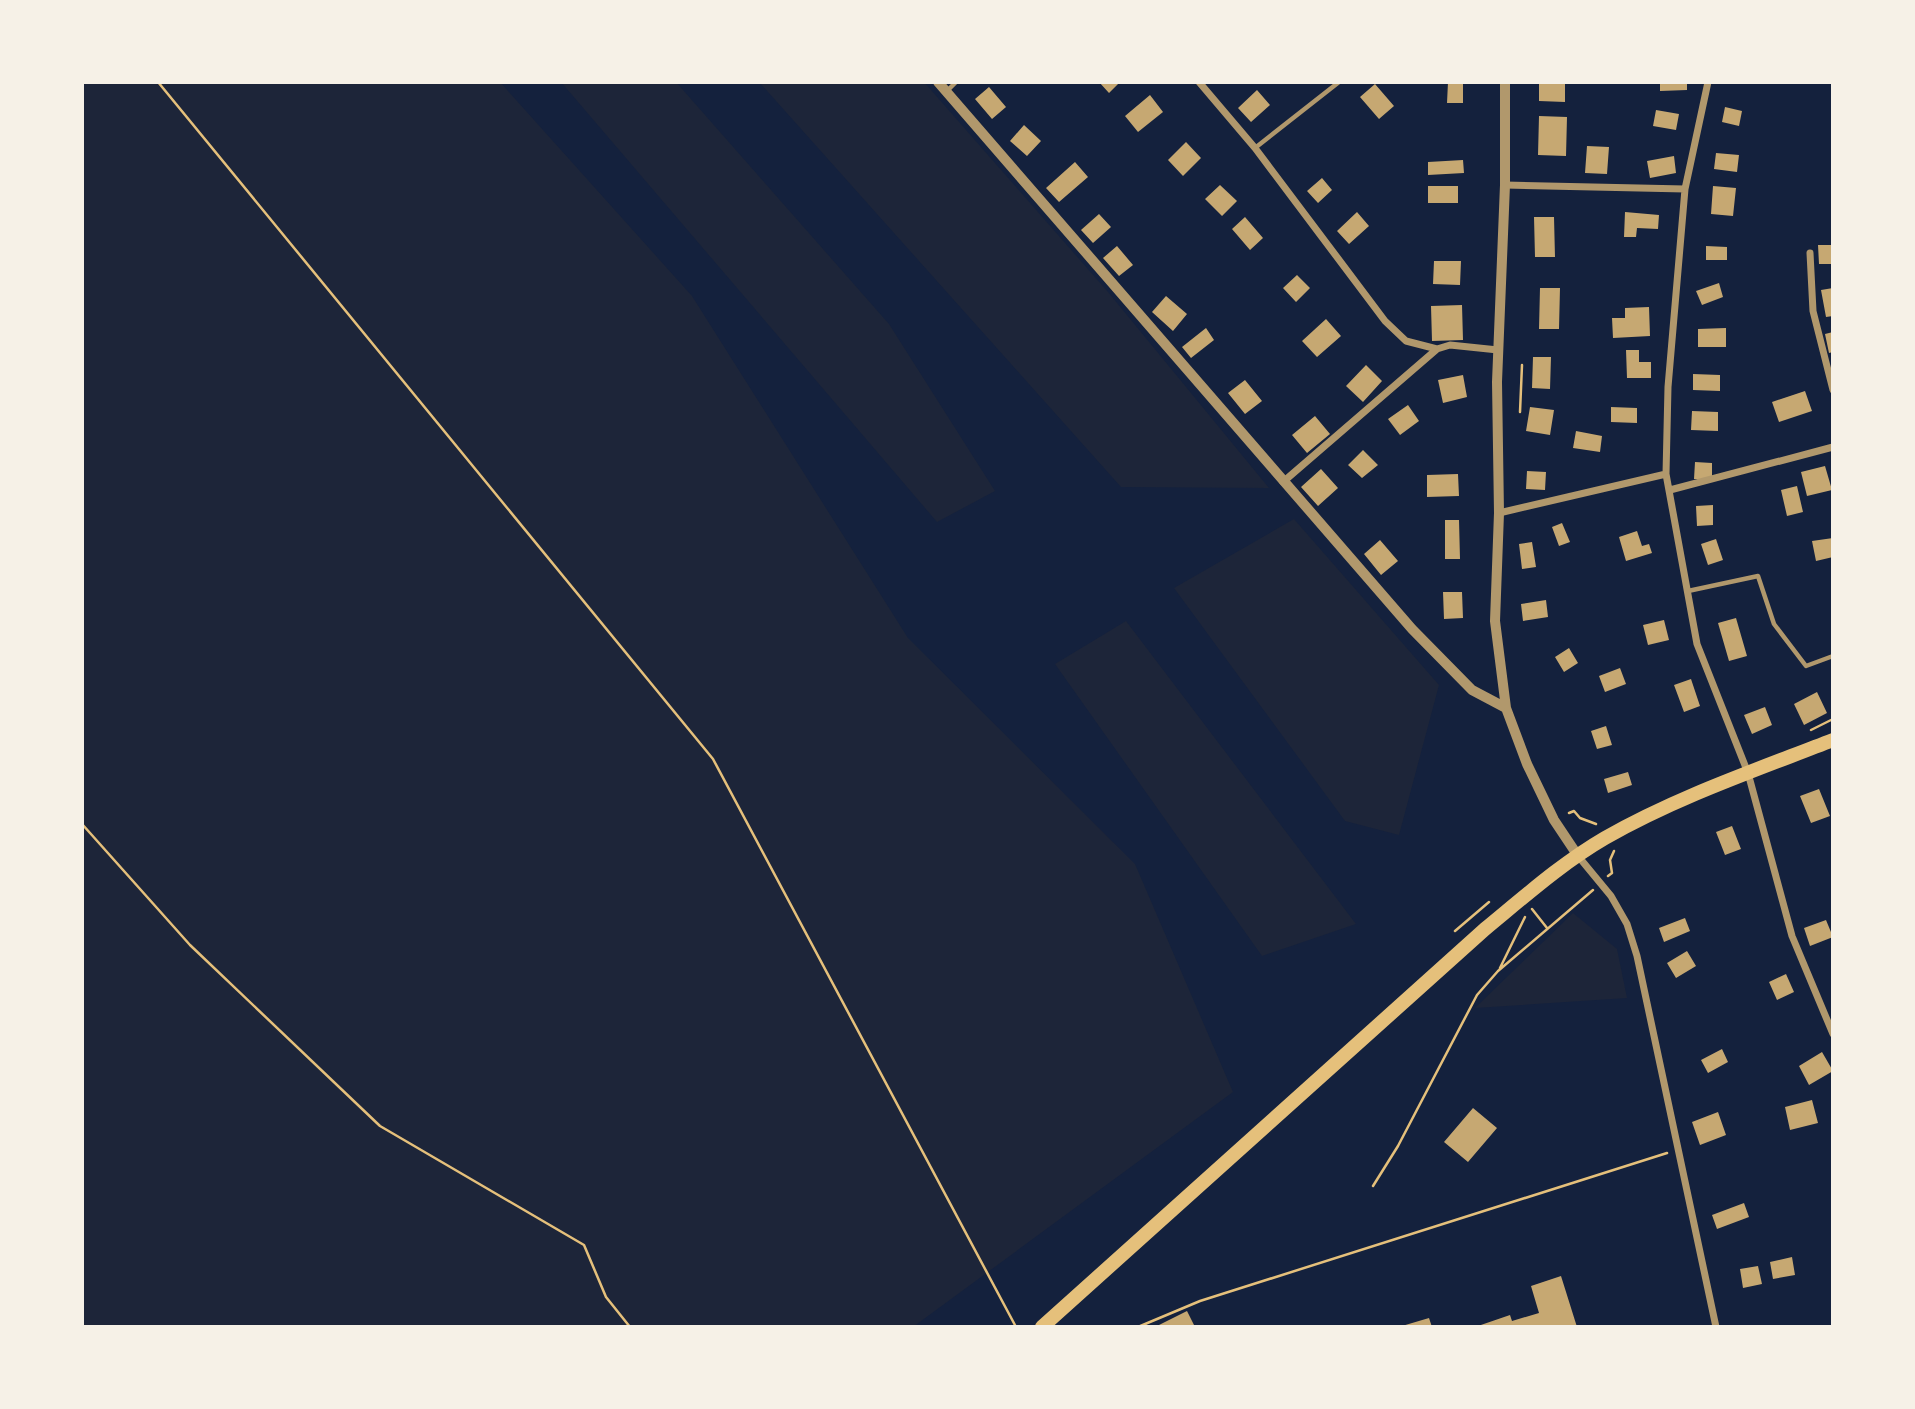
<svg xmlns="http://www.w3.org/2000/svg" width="1915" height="1409" viewBox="0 0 1915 1409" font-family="Arial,sans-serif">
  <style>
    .green { fill: #1d2539 }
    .building { fill: #c6a872 }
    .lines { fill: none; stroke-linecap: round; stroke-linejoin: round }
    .path { stroke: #e5c07b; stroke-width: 2.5 }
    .service { stroke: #b1986c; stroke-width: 4.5 }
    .minor { stroke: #b1986c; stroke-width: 7 }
    .tertiary { stroke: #b1986c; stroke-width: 10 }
    .primary { stroke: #e5c07b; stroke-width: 14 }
  </style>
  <rect width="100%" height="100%" fill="#14213d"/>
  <path class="green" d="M82,82h418l192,214 216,342 227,226 98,228 -320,235h-831z
    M561,82h115l213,242 106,167 -58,31z
    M759,82h165l184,210 161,196 -148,-1z
    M1294,519l145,166 -40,150 -54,-14 -171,-233z
    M1126,621l230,303 -94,32 -207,-292z
    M1573,913l44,36 10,49 -152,10z"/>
  <path class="building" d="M1099,82h21l-11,11z
    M1448,82h15v21h-16z
    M1539,82h26v20l-26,-1z
    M1660,82h27v8l-27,1z
    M1375,84l19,22 -15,13 -19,-22z
    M989,87l17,20 -14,12 -17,-20z
    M1257,90l13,15 -19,17 -13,-14z
    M1150,95l13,17 -25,20 -13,-16z
    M1725,107l17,4 -3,15 -17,-4z
    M1656,110l23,4 -3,16 -23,-4z
    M1539,116l28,1 -1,39 -28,-1z
    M1024,125l17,16 -14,15 -17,-15z
    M1186,142l15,16 -18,18 -15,-16z
    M1587,146l22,1 -2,27 -22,-1z
    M1716,153l23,2 -2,17 -23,-3z
    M1674,156l2,17 -26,5 -3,-17z
    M1463,160l1,13 -36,2v-13z
    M1075,162l13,15 -29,25 -13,-14z
    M1322,178l10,12 -14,13 -11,-12z
    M1220,185l17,16 -15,15 -17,-17z
    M1428,186h30v17h-30z
    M1713,186l23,2 -3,28 -22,-2z
    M1357,212l12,14 -20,18 -12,-13z
    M1625,212l34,3 -1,14 -21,-1 -1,9h-12z
    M1099,214l12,13 -18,16 -12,-13z
    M1245,217l18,21 -13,12 -18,-21z
    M1534,217h20l1,40h-20z
    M1818,245h15v19h-14z
    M1117,246l16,19 -14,11 -16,-18z
    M1706,246l21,1v13h-21z
    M1434,261h27l-1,24 -27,-1z
    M1297,275l13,13 -14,14 -13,-14z
    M1719,283l4,14 -21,8 -6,-14z
    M1540,288h20l-1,41h-20z
    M1833,288v28l-7,1 -5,-27z
    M1166,296l21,18 -14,17 -21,-19z
    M1462,305l1,35 -31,1 -1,-35z
    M1649,307l1,29 -37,2 -1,-20h13v-10z
    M1326,319l15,17 -24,21 -15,-16z
    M1206,328l8,12 -23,18 -9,-11z
    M1726,328v19h-28v-18z
    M1833,332v20l-4,1 -4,-19z
    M1626,350h13v12h12v16h-24z
    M1533,357h18l-1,32 -18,-1z
    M1366,365l16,16 -19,21 -17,-16z
    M1693,374l27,1v16l-27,-1z
    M1463,375l4,22 -24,6 -5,-23z
    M1245,380l17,21 -17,13 -17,-21z
    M1805,391l7,20 -33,11 -7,-20z
    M1408,405l11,16 -19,14 -12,-16z
    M1530,407l24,3 -4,25 -24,-4z
    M1611,407l26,1v15l-26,-1z
    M1692,411l26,1v19l-27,-1z
    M1315,416l15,18 -23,19 -15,-18z
    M1576,431l26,5 -2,16 -27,-4z
    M1363,450l15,15 -16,13 -14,-13z
    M1695,462l17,1v16h-18z
    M1825,466l7,24 -25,6 -6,-24z
    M1321,469l17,19 -20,18 -17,-19z
    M1527,471l19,1 -1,18 -19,-1z
    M1458,474l1,22 -32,1v-22z
    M1797,486l6,26 -16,4 -6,-26z
    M1713,505v20l-16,1 -1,-20z
    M1445,520h14l1,39h-15z
    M1562,523l8,19 -11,4 -7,-19z
    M1637,531l5,15 7,-2 3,9 -26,8 -7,-24z
    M1833,538v19l-17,4 -4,-20z
    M1716,539l7,21 -15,5 -7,-21z
    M1380,540l18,21 -17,14 -17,-21z
    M1532,542l4,25 -14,2 -3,-25z
    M1443,592h19l1,26 -19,1z
    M1546,600l2,17 -25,4 -2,-17z
    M1736,618l11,38 -18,5 -11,-38z
    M1664,620l5,20 -21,5 -5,-20z
    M1569,648l9,15 -14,9 -9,-15z
    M1620,668l6,16 -21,8 -6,-16z
    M1691,679l9,27 -16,6 -10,-27z
    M1817,692l10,21 -23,12 -10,-21z
    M1765,707l7,18 -20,9 -8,-19z
    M1606,726l6,19 -15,4 -6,-18z
    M1628,772l4,13 -24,8 -4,-14z
    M1819,789l11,27 -19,7 -11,-27z
    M1732,826l9,23 -16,6 -9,-23z
    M1685,918l5,13 -26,11 -5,-14z
    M1826,920l7,17 -23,9 -6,-18z
    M1687,951l9,15 -20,12 -9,-15z
    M1786,974l8,18 -17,8 -8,-18z
    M1722,1049l6,13 -20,11 -7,-13z
    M1822,1052l11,19 -24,14 -10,-19z
    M1812,1100l6,23 -28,7 -5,-23z
    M1473,1108l24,20 -29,34 -24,-20z
    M1718,1112l8,23 -26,10 -8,-23z
    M1744,1203l5,14 -32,12 -5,-14z
    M1792,1257l3,18 -22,4 -3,-17z
    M1758,1266l4,18 -19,4 -3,-19z
    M1561,1276l16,51h-102l35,-12 2,6 27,-8 -8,-27z
    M1187,1311l8,16h-40z
    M1429,1318l3,9h-30v-1z"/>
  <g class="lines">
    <path class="path" d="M158,82l555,677 303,568
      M1520,412l2,-47
      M1811,730l22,-11
      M1569,813l5,-2 6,7 16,6
      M82,824l108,121 190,181 204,119 22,52 24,30
      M1608,876l4,-3 -2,-13 4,-9
      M1532,909l15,19
      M1455,931l34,-29
      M1500,968l25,-51
      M1373,1186l25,-40 79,-151 21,-24 95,-81
      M1138,1327l62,-26 467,-148"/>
    <path class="service" d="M947,91l9,-9
      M1255,148l84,-66
      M1688,591l70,-15 16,48 32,42 27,-10"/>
    <path class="minor" d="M1199,82l56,66 130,173 21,20 31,8
      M1708,82l-23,107 -17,198 -2,87 31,170 51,129 44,163 41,98
      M1505,185l180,4
      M1810,253l3,58 20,79
      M1283,482l154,-133 13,-4 48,5
      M1670,490l163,-43
      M1499,513l167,-39
      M1578,856l33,40 16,28 10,32 79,371"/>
    <path class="tertiary" d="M938,82l474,547 60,61 34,18
      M1505,82v103l-8,197 2,131 -4,108 11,87 21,56 27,56 24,36"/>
    <path class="primary" d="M1042,1327l443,-398c39,-32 77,-66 120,-91 72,-41 151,-68 228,-98"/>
  </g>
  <rect width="1915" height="1409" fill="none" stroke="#f6f1e7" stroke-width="168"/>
</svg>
